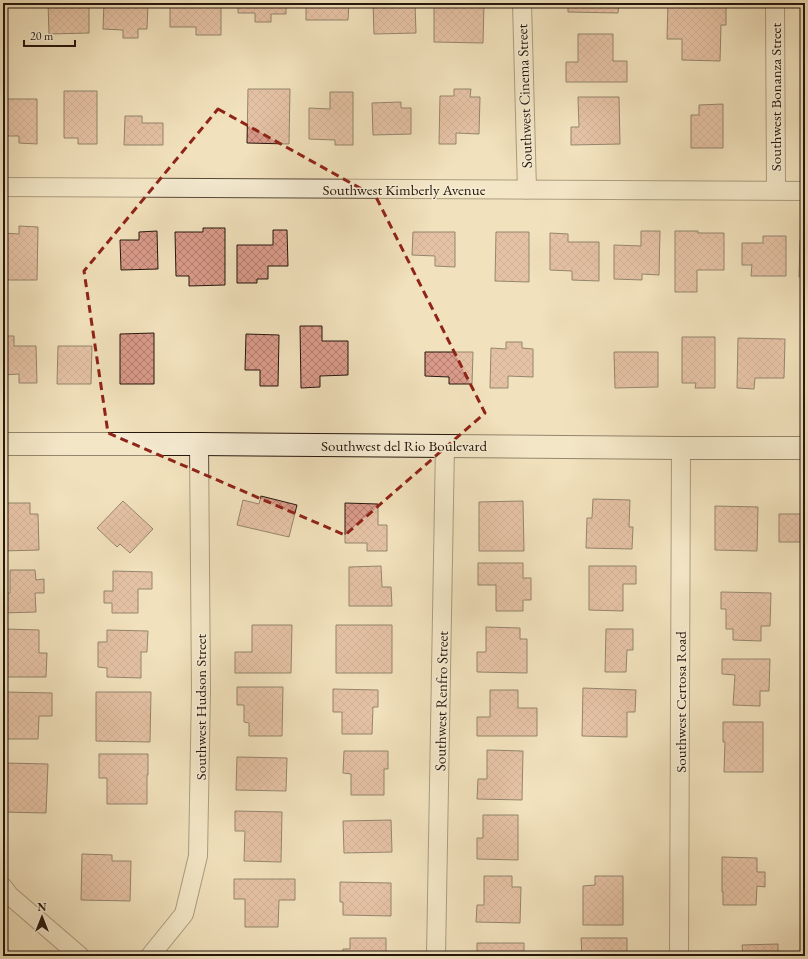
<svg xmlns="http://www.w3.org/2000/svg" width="808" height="959" viewBox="0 0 808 959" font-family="'EB Garamond',serif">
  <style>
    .building { fill: url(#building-cross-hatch); stroke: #25170c }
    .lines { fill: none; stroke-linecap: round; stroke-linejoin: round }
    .street-casing { stroke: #584a38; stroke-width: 20 }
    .secondary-casing { stroke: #25170c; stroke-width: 24 }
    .street { stroke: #f6ecd3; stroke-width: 18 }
    .secondary { stroke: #f6ecd3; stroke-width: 22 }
    .marked { fill: none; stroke: #8f2418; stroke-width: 3; stroke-dasharray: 8 5; stroke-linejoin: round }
    .labels { text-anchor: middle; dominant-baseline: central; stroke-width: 3; stroke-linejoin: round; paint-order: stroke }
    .street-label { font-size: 15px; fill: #25170c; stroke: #f6ecd3 }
  </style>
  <defs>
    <pattern id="building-cross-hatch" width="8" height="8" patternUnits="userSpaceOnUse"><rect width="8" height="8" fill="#da9b8a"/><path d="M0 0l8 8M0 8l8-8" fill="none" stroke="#b17d6f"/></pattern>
  </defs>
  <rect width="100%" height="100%" fill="#f1e1bc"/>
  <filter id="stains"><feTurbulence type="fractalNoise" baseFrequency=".005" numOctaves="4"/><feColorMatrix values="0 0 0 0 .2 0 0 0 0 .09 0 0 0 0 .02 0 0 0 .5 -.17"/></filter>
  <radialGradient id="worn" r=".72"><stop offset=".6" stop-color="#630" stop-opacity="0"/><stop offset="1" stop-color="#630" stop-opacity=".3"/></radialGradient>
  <path class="building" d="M48,3h41v30l-40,1z
    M104,3h44l-1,26h-9v9h-15v-8l-20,-1z
    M170,3h51v32h-25v-8h-26z
    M238,3h48v11h-15v8h-16v-9h-17z
    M306,3h43l-1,17h-42z
    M373,3h42l1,30 -42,1z
    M434,3h50l-1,40 -49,-1z
    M568,3h51l-1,10 -50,-1z
    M668,3h58v22h-5l-1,36 -38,-1v-21h-15z
    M578,34h35v27h14v21h-61v-20h12z
    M248,89h42l-1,55 -42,-1z
    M454,89h17l-1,8h10l-1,37 -23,-1v11h-17l1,-48h14z
    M64,91h33v53h-19v-6h-14z
    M330,92h23v53h-18v-5l-26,-1v-31l21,1z
    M578,97h41l1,47 -49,1v-18h8z
    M3,99h34v45l-18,-1v-7h-16z
    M401,102v6h10v26l-38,1 -1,-32z
    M723,104v44h-32v-33h8v-10z
    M125,116h17v7h21v22h-39z
    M19,226l19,1 -1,53h-34v-47l16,1z
    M203,228h22v57l-36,1v-10h-13l-1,-44h28z
    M273,230h14l1,36h-20v13h-11v4h-20v-38h36z
    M157,231l1,38 -37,1 -1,-30h19v-8z
    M641,231h19l-1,44 -17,-1v6l-28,-1v-34l27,1z
    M675,231h23v2h26v37h-27v22h-22z
    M413,232h42v35l-20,-1v-10l-23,-1z
    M496,232h33v50l-34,-1z
    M550,233l18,1v8h31v39l-27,-1v-9l-22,-1z
    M763,236h23v40h-35l1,-11h-10v-22h21z
    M800,240h5v37h-6z
    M300,326h22v15h26v34l-28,1v11l-19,1z
    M154,333v51h-34v-50z
    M246,334l33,1 -1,51h-18v-16h-15z
    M3,336h11v10h22l1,37h-18v-9l-16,1z
    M682,337h33v51h-20l1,-5h-14z
    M738,338l47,1 -1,39h-29l-1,11 -17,-1z
    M506,342h16v6l11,1v28l-25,-1v12h-18l1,-40 15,1z
    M58,346h34l-1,38h-34z
    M425,352h48l-1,32h-23v-7l-24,-1z
    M614,352h44v35l-43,1z
    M261,496l36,9 -8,32 -52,-12 6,-25 16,4z
    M593,499l37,1 -1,27h4l-1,22 -46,-1 1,-30h5z
    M123,501l30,28 -23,24 -10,-9 -3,3 -20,-19z
    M523,501l1,50h-45v-49z
    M6,503h24v11h8l1,36 -36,1v-21h4z
    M345,503l33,1v21h9v26h-20v-8h-22z
    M715,506l43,1 -1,44 -42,-1z
    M779,514h26v28h-26z
    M478,563h45v15h8v22h-8v11h-27v-26h-18z
    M381,566l1,21h9l1,19h-43v-39z
    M589,566h47v18h-13v27l-34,-1z
    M10,570h25l1,10 8,-1v14h-9l1,19 -33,1v-19l7,-1z
    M113,571l39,1v17h-14v24h-26v-10h-8v-12h9z
    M721,592l50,1 -1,33h-9v15l-28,-1v-11h-7v-20h-5z
    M252,625h40l-1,48h-56v-21h17z
    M336,625h56v48h-56z
    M486,627l34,1v11h7v34l-50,-1v-20h9z
    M5,629l34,1v23h8l-1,24h-43v-18h2z
    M606,629h27v21h-6l-1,22h-21z
    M107,630l41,1 -1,21h-6v26l-34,-1v-9l-9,-1v-25h9z
    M722,659h48l-1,32h-9v15l-27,-1 2,-30 -13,-1z
    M237,687h46l-1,49h-33v-13l-5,-1v-17h-7z
    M583,688l53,2 -1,22h-8v25l-45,-1z
    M333,689l45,1v17h-5l-1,27h-30v-22h-9z
    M490,690h28v18h19v28h-60v-19h13z
    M5,692l47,1v23h-13l-1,23h-34z
    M96,692h55l-1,50 -54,-1z
    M723,722h40v50h-39l1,-30h-2z
    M487,750l36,1 -1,49 -45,-1 1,-20h9z
    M344,751h44v18h-4v26h-33v-21l-8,-1z
    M99,754h49v21h-1v29h-40v-26h-8z
    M237,757l50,1 -1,33 -50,-1z
    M3,763l45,1 -2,49 -43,-1z
    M235,811l47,1 -1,50 -37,-1 1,-30h-10z
    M483,815h35v45l-41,-1v-21h6z
    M391,820l1,32 -48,1 -1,-32z
    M82,854l30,1v6h19l-1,40 -49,-1z
    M722,857l35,1v14h8v15l-8,-1 -1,19h-33v-13h-1z
    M484,876h28v11h9l-1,36 -44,-1 1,-17h7z
    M595,876h28v49h-40v-39l12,-1z
    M234,879h61v21h-16l-1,27h-33v-28h-11z
    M340,882l51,1v33l-48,-1v-13h-3z
    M350,938h36v18h-44l1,-7h7z
    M581,938h46v18h-45z
    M477,943h47v13h-47z
    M778,944v12h-48h13l-1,-11z"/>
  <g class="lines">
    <g class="street-casing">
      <path id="street" d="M522,3l5,187
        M775,3l1,188
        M3,187l802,4
        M3,887l6,8 71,61
        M150,956l34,-42 14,-58 3,-166 -2,-246
        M436,956l9,-511
        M679,956l2,-508"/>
    </g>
    <g class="secondary-casing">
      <path id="secondary" d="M3,444h196l482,4h124"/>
    </g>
    <use href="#street" class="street"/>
    <use href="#secondary" class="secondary"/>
  </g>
  <path d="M0 0H808V959H0ZM218,109l158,88 109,216 -140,122 -237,-102 -24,-162z" fill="#f1e1bc" fill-opacity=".55" fill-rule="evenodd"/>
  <path class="marked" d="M218,109l158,88 109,216 -140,122 -237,-102 -24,-162z"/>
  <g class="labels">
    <g class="street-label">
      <text transform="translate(524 96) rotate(-92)">Southwest Cinema Street</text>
      <text transform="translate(775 97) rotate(-90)">Southwest Bonanza Street</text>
      <text x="404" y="189">Southwest Kimberly Avenue</text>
      <text x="404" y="445">Southwest del Rio Boulevard</text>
      <text transform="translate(441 701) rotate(-89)">Southwest Renfro Street</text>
      <text transform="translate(680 702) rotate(-90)">Southwest Certosa Road</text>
      <text transform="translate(200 707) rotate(-90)">Southwest Hudson Street</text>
    </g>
  </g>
  <rect width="808" height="959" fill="none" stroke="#f1e1bc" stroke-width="16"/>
  <rect x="4" y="4" width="800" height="951" fill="none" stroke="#25170c" stroke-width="2"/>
  <rect x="8" y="8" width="792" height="943" fill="none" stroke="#25170c"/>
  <g transform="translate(42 917)" stroke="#f6ecd3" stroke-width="3" paint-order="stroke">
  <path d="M0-3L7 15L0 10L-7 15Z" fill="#25170c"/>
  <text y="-6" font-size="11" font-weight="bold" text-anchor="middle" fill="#25170c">N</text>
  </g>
  <path d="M24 40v6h51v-6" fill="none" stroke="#25170c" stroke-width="2"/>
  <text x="30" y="40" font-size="12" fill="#25170c" stroke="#f6ecd3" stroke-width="3" paint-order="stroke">20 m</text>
  <rect width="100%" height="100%" filter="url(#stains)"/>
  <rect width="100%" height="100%" fill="url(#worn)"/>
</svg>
